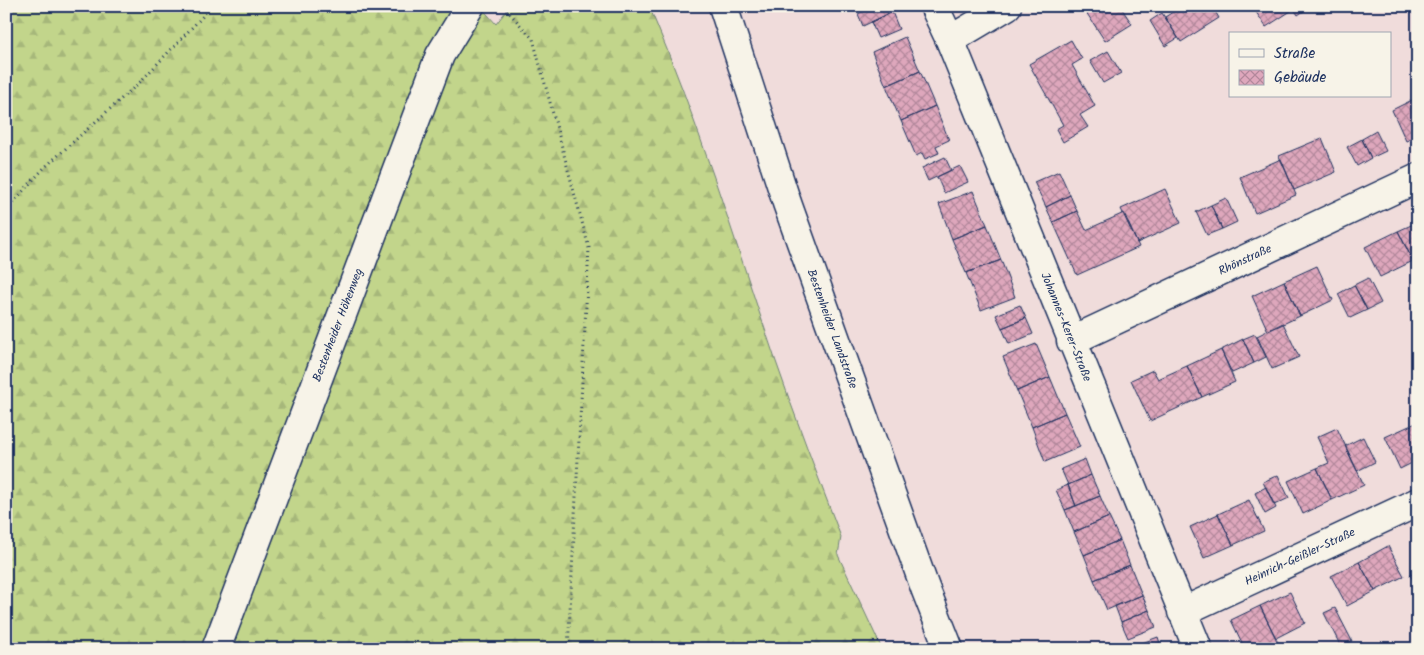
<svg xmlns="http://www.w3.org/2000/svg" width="1424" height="655" viewBox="0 0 1424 655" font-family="Kalam,sans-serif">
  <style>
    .forest { fill: url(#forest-firs); stroke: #6e8274 }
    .building { fill: url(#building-cross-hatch); stroke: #1b2f5e }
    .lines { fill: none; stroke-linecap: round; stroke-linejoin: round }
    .minor-casing { stroke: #1b2f5e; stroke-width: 31 }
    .major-casing { stroke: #1b2f5e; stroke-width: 31 }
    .path { stroke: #1b2f5e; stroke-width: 3; stroke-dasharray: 1 4; stroke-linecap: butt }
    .minor { stroke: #f7f3e8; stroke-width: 28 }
    .major { stroke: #f7f3e8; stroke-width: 28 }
    .labels { text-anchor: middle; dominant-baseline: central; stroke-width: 5; stroke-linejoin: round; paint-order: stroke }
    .street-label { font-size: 12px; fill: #1b2f5e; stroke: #f7f3e8 }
  </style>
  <defs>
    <pattern id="forest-firs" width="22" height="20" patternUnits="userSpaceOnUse" patternTransform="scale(1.25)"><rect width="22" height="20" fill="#c2d58b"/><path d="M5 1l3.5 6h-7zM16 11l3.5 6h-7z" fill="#a6b77a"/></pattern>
    <pattern id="building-cross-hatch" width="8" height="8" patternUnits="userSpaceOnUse" patternTransform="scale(1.25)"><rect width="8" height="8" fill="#dea7bc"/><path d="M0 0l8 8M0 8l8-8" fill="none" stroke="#b3889c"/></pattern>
  </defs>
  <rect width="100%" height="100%" fill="#f0dcdb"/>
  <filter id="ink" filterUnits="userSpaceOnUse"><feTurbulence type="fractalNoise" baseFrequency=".02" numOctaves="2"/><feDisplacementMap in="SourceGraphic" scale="10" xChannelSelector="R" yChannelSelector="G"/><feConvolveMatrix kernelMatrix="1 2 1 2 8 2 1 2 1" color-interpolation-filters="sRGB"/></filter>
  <g filter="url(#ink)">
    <path class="forest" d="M6,6h474l16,18 14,-18h139c49,114 85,233 125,350 21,61 44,121 67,181l-3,18 44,94h-876z"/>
    <path class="building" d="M874,6h11l3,8 -25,12 -5,-12z
      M1088,6h32l12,18 -27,17 -21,-32z
      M1174,6h38l7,12 -38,24 -16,-25 11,-7z
      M1264,6h28l2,3 -28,18 -10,-15z
      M1292,6h19l-13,9z
      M892,12l7,17 -21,9 -7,-16z
      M1162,13l16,25 -13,8 -15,-25z
      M905,37l15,34 -34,15 -14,-34z
      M1071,40l11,19 -10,6 23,41 -15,9 8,12 -25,15 -7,-13 7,-4 -34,-61z
      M1108,51l13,22 -18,10 -13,-22z
      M920,71l15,35 -34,15 -15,-35z
      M1418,97v39l-12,5 -14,-31z
      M935,106l14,34 -13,6 3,7 -14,6 -3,-6 -6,3 -15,-35z
      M1376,131l10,20 -15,7 -9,-19z
      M1322,138l14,34 -42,18 -15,-34z
      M1362,139l9,19 -14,8 -10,-19z
      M945,157l6,13 -23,11 -6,-13z
      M1281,159l15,36 -41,18 -15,-36z
      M960,166l8,16 -24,11 -7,-16z
      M1059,171l11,24 -24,12 -12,-25z
      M1165,189l16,34 -44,20 -16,-34z
      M973,191l14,34 -35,14 -13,-35z
      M1070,195l7,16 -24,11 -7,-15z
      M1226,198l11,24 -15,7 -11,-24z
      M1211,205l11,24 -15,6 -11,-23z
      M1077,211l9,19 38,-17 15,34 -62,28 -24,-53z
      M1418,222v37l-5,2 -15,-30z
      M987,225l14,35 -35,13 -14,-34z
      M1398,231l15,30 -33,16 -15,-30z
      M1001,260l14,37 -34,13 -15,-37z
      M1317,266l16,34 -33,16 -16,-35z
      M1368,278l13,25 -14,7 -13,-25z
      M1284,281l16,35 -32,15 -16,-35z
      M1354,285l13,25 -17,8 -12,-24z
      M1020,305l6,13 -24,10 -6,-13z
      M1026,318l7,16 -24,10 -7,-16z
      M1283,323l16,34 -27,12 -15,-33z
      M1255,334l11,23 -12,6 -11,-24z
      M1243,339l11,24 -22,10 -11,-23z
      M1036,344l14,33 -33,14 -14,-34z
      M1221,350l14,32 -33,15 -15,-31z
      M1187,366l15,31 -52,24 -19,-41 22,-10 5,9z
      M1050,377l15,36 -33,14 -15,-36z
      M1065,413l15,34 -35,15 -13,-35z
      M1416,423l2,4v33l-18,9 -15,-32z
      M1337,428l27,57 -32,15 -15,-32 12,-5 -12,-26z
      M1363,437l12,25 -18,9 -12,-25z
      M1085,459l6,16 -23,10 -7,-16z
      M1317,468l15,32 -29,14 -15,-33z
      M1091,475l9,21 -24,10 -8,-21z
      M1278,475l11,23 -15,7 -11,-23z
      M1068,485l8,21 -11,4 -9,-20z
      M1266,487l10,21 -11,6 -10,-21z
      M1100,496l9,21 -35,15 -9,-22z
      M1249,500l15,31 -31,14 -15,-31z
      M1218,514l15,31 -29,13 -14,-31z
      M1109,517l11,23 -36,15 -10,-23z
      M1120,540l10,25 -36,15 -10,-25z
      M1388,546l16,30 -29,15 -16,-29z
      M1359,562l16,29 -28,15 -16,-30z
      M1130,565l12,30 -35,15 -13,-30z
      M1418,571v18l-8,-14z
      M1290,592l15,31 -29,15 -16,-32z
      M1142,595l7,15 -28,12 -6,-16z
      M1260,606l20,41 -4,2h-31l-14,-29z
      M1335,608l17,33 -11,6 -17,-34z
      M1149,610l7,17 -28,11 -7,-16z
      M1158,637l2,6 -12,4 1,2h-14l-1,-3z"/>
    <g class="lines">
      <g class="minor-casing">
        <path id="minor" d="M934,6l16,34 248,609
          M950,40l57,-34
          M1071,341l347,-163
          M1182,612l236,-110
          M216,649l224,-594 30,-49"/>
      </g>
      <g class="major-casing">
        <path id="major" d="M723,6l64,197 138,385 24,61"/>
      </g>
      <path class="path" d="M503,6l30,33 56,209 -21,401
        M6,210l38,-42 96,-86 63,-66 7,-10"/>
      <use href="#minor" class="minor"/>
      <use href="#major" class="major"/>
    </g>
  </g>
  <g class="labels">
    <g class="street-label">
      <text transform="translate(1245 260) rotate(-25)">Rhönstraße</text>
      <text transform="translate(338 325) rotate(-69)">Bestenheider Höhenweg</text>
      <text transform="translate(1066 327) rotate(68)">Johannes-Kerer-Straße</text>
      <text transform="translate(832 329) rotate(70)">Bestenheider Landstraße</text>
      <text transform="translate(1300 557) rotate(-25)">Heinrich-Geißler-Straße</text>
    </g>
  </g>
  <rect width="1424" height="655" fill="none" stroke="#f7f3e8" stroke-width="25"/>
  <rect x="12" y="12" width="1399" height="630" fill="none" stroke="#1b2f5e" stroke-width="2" filter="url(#ink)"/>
  <rect x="1229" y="32" width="162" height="65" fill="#f7f3e8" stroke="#9fa5b1"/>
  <rect x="1239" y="49" width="25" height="8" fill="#f7f3e8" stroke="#9fa5b1"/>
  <text x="1274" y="58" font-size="15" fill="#1b2f5e">Straße</text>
  <rect x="1239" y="70" width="25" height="15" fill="url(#building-cross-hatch)" stroke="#9fa5b1"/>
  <text x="1274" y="82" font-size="15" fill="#1b2f5e">Gebäude</text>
</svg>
